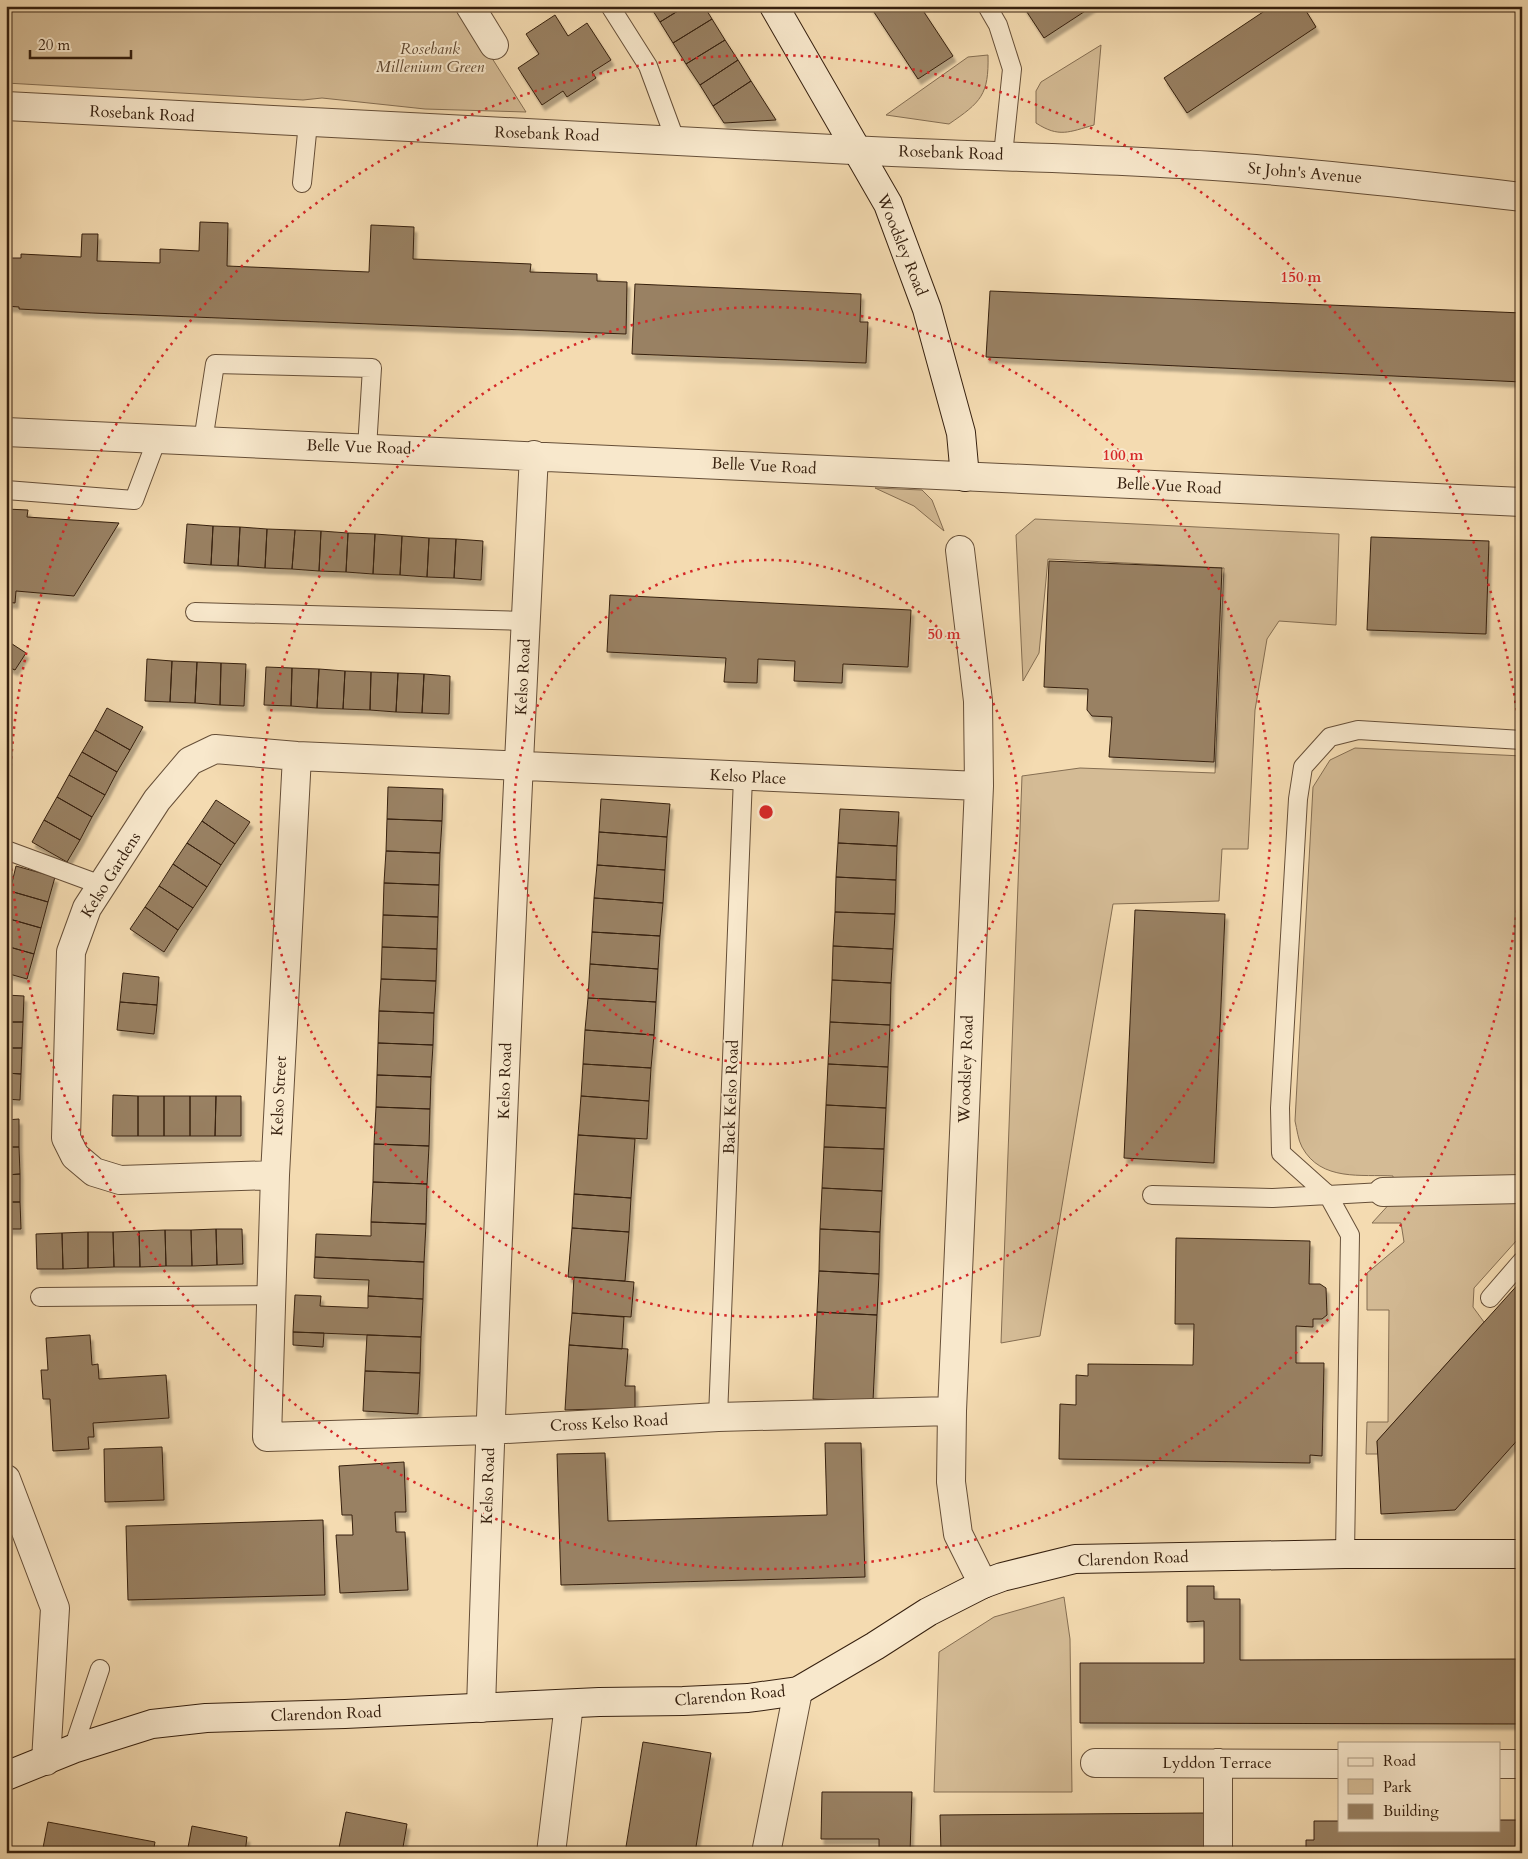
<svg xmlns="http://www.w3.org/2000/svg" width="1528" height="1859" viewBox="0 0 1528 1859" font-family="Cardo,serif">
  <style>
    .green { fill: #d4bb95; stroke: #856e52 }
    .building { fill: #998163; stroke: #36200f; filter: url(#shadow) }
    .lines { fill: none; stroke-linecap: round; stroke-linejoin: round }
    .lane-casing { stroke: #664f38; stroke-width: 20 }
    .street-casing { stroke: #664f38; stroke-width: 30 }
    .secondary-casing { stroke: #36200f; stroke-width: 30 }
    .lane { stroke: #f8e8cc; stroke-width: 18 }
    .street { stroke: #f8e8cc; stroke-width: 28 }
    .secondary { stroke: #f8e8cc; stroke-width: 28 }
    .ring { fill: none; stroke: #d62828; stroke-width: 2.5; stroke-dasharray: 2.5 5 }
    .labels { text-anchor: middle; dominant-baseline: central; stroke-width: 4; stroke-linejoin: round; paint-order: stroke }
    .park-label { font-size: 16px; font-style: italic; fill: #5e4730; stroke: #f8e8cc }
    .street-label { font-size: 16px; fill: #36200f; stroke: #f8e8cc }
    .centre { fill: #d62828; stroke: #f8e8cc; stroke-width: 2.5 }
    .ring-label { font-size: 15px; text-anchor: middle; font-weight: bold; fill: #d62828; stroke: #f8e8cc; stroke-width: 4; stroke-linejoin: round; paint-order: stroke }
  </style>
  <defs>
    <filter id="shadow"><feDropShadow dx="3" dy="5.5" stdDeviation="1" flood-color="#0004"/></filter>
  </defs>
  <rect width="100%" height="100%" fill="#f4dbb1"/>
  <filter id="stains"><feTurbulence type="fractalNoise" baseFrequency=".004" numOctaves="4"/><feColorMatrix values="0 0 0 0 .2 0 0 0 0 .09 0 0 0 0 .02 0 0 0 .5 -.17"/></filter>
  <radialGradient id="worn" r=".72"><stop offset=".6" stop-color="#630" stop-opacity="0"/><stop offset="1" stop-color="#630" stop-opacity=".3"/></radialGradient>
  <path class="green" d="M6,6h453l67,106 -101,-3 -103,-11 -19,2 -297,-17z
    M1101,45l-7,80c-25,7 -35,13 -58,-2v-32l5,-9z
    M988,55c1,40 -7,47 -39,69l-63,-9 82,-58z
    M875,488l47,2 10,10 12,31 -30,-25z
    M1035,519l304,15 -3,91 -57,-4 -12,18 -12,71 -7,139h-26l-3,52 -106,3 -73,432 -39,7 21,-567 58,-8 135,5 9,-205 -176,-9 -9,94 -16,28 -7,-146z
    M1355,748l167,8v443l-4,4 4,8v9l-4,2 -1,18 -43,48 -1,19 11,15 -107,119 1,13h-12l1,-32h21l1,-112h-22v-37l37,-31 -3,-19h-29l21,-23v-24c-31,-2 -72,6 -91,-29 -4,-7 -5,-18 -7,-26l18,-334 17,-27z
    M1064,1597l6,42 2,153h-138l5,-140 55,-35z"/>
  <path class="building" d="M650,6h36l-26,16z
    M686,6h18l8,13 -39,24 -13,-21z
    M870,6h50l33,50 -35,23z
    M1023,6h70l-49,32z
    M1272,6h31l13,21 -129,86 -23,-35z
    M555,15l13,21 19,-13 24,37 -19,12 4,6 -29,19 -4,-6 -21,14 -24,-37 21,-14 -13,-20z
    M712,19l13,21 -39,24 -13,-21z
    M725,40l13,20 -38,25 -14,-21z
    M738,60l13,21 -38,25 -13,-21z
    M751,81l25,39 -52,3 -11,-17z
    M200,222l28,1 -1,43 142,6 2,-47 43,2 -1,32 118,5 -1,8 67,2v7l30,1 -1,52 -534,-21 -73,-4v-2l-13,-1v-48h15v-4l60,3 1,-23h16l-1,27 63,2v-14l39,2z
    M635,284l226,10 -1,28h8l-2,41 -234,-9z
    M990,291l532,22v69l-536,-25z
    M6,509l22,1 -1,7 92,6 -45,73 -58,-5 -1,12 -9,-1z
    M187,524l26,2 -2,39 -27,-2z
    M213,526l27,1 -2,39 -27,-1z
    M240,527l27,2 -2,39 -27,-2z
    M267,529l28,1 -3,39 -27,-1z
    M295,530l26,1 -2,40 -27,-2z
    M321,531l27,2 -2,39 -27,-1z
    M348,533l27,1 -2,40 -27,-2z
    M375,534l27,2 -2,39 -27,-1z
    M402,536l27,2 -2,39 -27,-2z
    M1371,537l118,4 -3,93 -119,-4z
    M429,538l27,1 -2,39 -27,-1z
    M456,539l27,2 -2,39 -27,-2z
    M1049,561l173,7 -8,194 -105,-5 3,-40 -20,-1 -5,-6 1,-21 -44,-2z
    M610,595l301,15 -3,57 -65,-3 -1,19 -48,-2 1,-20 -37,-2 -1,24 -33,-1 2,-24 -119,-6z
    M6,640l20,13 -11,17 -9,-4z
    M147,659l25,2 -2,41 -25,-1z
    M172,661l25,1 -2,41 -25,-1z
    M197,662l24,1 -1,42 -25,-2z
    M221,663l25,1 -2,42 -24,-1z
    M266,667l26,1 -1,38 -27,-1z
    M292,668l27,1 -2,39 -26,-2z
    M319,669l26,2 -2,38 -26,-1z
    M345,671l26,1 -1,38 -27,-1z
    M371,672l27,1 -2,39 -26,-2z
    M398,673l26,1 -2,39 -26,-1z
    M424,674l26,2 -1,38 -27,-1z
    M107,708l36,19 -13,23 -35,-20z
    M95,730l35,20 -13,22 -35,-20z
    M82,752l35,20 -12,23 -36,-20z
    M69,775l36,20 -13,22 -35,-20z
    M388,787l55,2 -1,32 -55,-2z
    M57,797l35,20 -12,23 -36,-20z
    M601,799l69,5 -3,33 -68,-5z
    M216,800l34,22 -15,22 -33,-23z
    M840,809l59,3 -2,34 -59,-3z
    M387,819l55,2 -2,32 -54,-2z
    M44,820l36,20 -13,22 -35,-20z
    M202,821l33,23 -14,21 -34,-22z
    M599,832l68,5 -2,33 -68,-5z
    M187,843l34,22 -14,22 -34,-23z
    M838,843l59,3 -1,34 -60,-3z
    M386,851l54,2 -1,32 -55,-2z
    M173,864l34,23 -14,21 -34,-22z
    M597,865l68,5 -2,33 -69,-5z
    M16,866l39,11 -7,25 -38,-11z
    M836,877l60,3 -1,34 -60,-2z
    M384,883l55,2 -1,32 -55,-2z
    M159,886l34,22 -15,22 -33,-23z
    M10,891l38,11 -7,26 -35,-10v-15z
    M594,898l69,5 -3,33 -68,-4z
    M145,907l33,23 -14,22 -34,-23z
    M1135,910l90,4 -11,249 -90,-5z
    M835,912l60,2 -2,35 -60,-3z
    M383,915l55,2 -1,32 -55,-2z
    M6,918l35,10 -7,26 -28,-8z
    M592,932l68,4 -2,33 -68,-5z
    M6,946l28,8 -7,25 -21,-6z
    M833,946l60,3 -2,34 -59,-3z
    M382,947l55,2 -1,32 -55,-2z
    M590,964l68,5 -2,33 -68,-4z
    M123,973l36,4 -2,28 -37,-3z
    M381,979l55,2 -2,32 -55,-2z
    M832,980l59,3 -1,42 -60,-3z
    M6,995l18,1 -1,26h-17z
    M588,998l68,4 -2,33 -69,-5z
    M120,1002l37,3 -3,29 -37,-4z
    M379,1011l55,2 -1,32 -55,-2z
    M6,1022h17l-1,26h-16z
    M830,1022l60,3 -2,42 -60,-3z
    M585,1030l69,5 -3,33 -68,-4z
    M378,1043l55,2 -2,32 -54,-2z
    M6,1048h16l-1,26 -15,-1z
    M583,1064l68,4 -2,33 -68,-5z
    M828,1064l60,3 -2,41 -60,-3z
    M6,1073l15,1 -1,26 -14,-1z
    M377,1075l54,2 -1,32 -54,-2z
    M113,1095l25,1v40h-26z
    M138,1096h26v40h-26z
    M164,1096h26v40h-26z
    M190,1096h26l-1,40h-25z
    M216,1096h25v40h-26z
    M581,1096l68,5 -2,38 -69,-4z
    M826,1105l60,3 -2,41 -60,-2z
    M376,1107l54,2 -1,37 -55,-2z
    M19,1119v28h-13v-27z
    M578,1135l57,4 -4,59 -57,-4z
    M374,1144l55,2 -2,38 -54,-2z
    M6,1147h13l1,27 -14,1z
    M824,1147l60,2 -2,42 -60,-3z
    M20,1174v28h-14v-27z
    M373,1182l54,2 -1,40 -55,-2z
    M822,1188l60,3 -2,41 -60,-3z
    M574,1194l57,4 -2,34 -57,-4z
    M6,1202h14l1,27h-15z
    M371,1222l55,2 -2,38 -109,-5 1,-23 55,2z
    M572,1228l57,4 -4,49 -57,-4z
    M216,1229l1,36 -25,1 -1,-36z
    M216,1229h26l1,35 -26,1z
    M820,1229l60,3 -1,42 -60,-3z
    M165,1230l1,36 -26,1 -1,-36z
    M165,1230h26l1,36h-26z
    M139,1231l1,36h-26l-1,-35z
    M88,1232v36l-25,1 -1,-36z
    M88,1232h25l1,35 -26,1z
    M62,1233l1,36h-26l-1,-35z
    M1176,1238l134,3 -1,43h11l6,4 1,27 -5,4h-9v8l-17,-1v37h28l-2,93 -12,-1v8l-251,-4 1,-55 16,1v-30l12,1v-12l105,1 1,-41h-19z
    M315,1257l109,5 -1,37 -55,-3 1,-16 -55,-2z
    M819,1271l60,3 -2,41 -60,-3z
    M574,1277l60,5 -3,35 -59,-4z
    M1522,1280v155l-67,75 -74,4 -4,-73z
    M295,1295l26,1 -1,10 48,2v-12l55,3 -2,38 -128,-5z
    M817,1312l60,3 -4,86 -60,-2z
    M572,1313l52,4 -2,32 -53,-4z
    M293,1332l31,1 -1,14 -30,-2z
    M90,1335l2,30 6,-1 1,15 67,-4 3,43 -76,5 1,14h-6l1,12 -36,2 -3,-52h-7l-2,-29h7l-2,-32z
    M367,1335l54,2 -1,36 -55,-2z
    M569,1345l59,4 -3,37h10v22l-70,2z
    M365,1371l55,2 -2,41 -55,-3z
    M825,1443h36l4,134 -304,8 -4,-131 48,-1 3,68 219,-6z
    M162,1447l2,53 -59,2 -1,-53z
    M404,1462l2,50h-11l1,20h9l3,58 -68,3 -4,-58h17l-1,-20h-10l-3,-49z
    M323,1520l2,75 -197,5 -2,-74z
    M1187,1586h27v13h26v61l282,-1v65l-442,-1v-60h124v-42l-17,1z
    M643,1742l68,11 -16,100h-70z
    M822,1792h90l-2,61h-31v-14h-58z
    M346,1812l61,12 -5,29h-64z
    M1205,1813v40h-264l-1,-38z
    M1499,1820h23v33h-216v-13h8v-19h25v9h160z
    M48,1822l107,20 -2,11h-111z
    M192,1826l55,11 -2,16h-58z"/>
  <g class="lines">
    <g class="lane-casing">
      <path id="lane" d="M610,6l38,60 27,73
        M987,6l11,19 14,44 -9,86
        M302,183l6,-60
        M203,441l12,-77 157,4 -5,80
        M6,490l128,10 23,-61
        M195,612l331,9
        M6,850l95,35
        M1152,1195l121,3 110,-6
        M40,1297l231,-2
        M1490,1298l32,-37
        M718,1417l25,-640
        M1345,1554l5,-319 -22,-40 -47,-42 -1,-45 18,-309 5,-32 27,-30 28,-7 164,10
        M73,1749l27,-80"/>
    </g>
    <g class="street-casing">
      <path id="street" d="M470,6l24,39
        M6,106c282,16 564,28 846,44 130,7 260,8 389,18 94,7 187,18 281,29
        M6,432l1516,70
        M960,550l18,151 1,85 -27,625 -1,71 7,52 25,50
        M297,756l-22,419 -8,262 222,-7 229,-13 234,-6
        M275,1175l-155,5 -26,-8 -19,-16 -9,-18 5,-186 16,-44 70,-108 33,-39 25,-12 82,7 682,30
        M1383,1192l139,-3
        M6,1479l49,129 -9,153
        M481,1708c13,-418 32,-836 53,-1253
        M1095,1763l244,1
        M1499,1764h23
        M551,1853l18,-149
        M766,1853l32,-162
        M1218,1853v-90"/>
    </g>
    <g class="secondary-casing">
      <path id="secondary" d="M774,6l114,198 39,105 34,124 4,44
        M6,1776l67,-27 79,-25 54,-6 139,-4 254,-12 84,-1 65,-3 50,-7 77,-45 53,-34 55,-28 19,-7 73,-18 270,-5h177"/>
    </g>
    <use href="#lane" class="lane"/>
    <use href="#street" class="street"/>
    <use href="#secondary" class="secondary"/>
  </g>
  <g class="ring">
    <circle cx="766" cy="812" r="252"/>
    <circle cx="766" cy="812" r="505"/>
    <path d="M1522 858A757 757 0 1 1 1522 766"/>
  </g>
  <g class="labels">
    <g class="park-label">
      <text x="430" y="49">Rosebank<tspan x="430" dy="18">Millenium Green</tspan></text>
    </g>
    <g class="street-label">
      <text transform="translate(142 114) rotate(3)">Rosebank Road</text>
      <text transform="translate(547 134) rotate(2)">Rosebank Road</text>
      <text transform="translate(951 153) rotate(2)">Rosebank Road</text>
      <text transform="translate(1305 173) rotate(5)">St John's Avenue</text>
      <text transform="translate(902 245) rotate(68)">Woodsley Road</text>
      <text transform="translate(359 447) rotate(2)">Belle Vue Road</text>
      <text transform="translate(764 466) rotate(3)">Belle Vue Road</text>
      <text transform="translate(1169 486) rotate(3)">Belle Vue Road</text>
      <text transform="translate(523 677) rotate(-87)">Kelso Road</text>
      <text transform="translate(748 777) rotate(3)">Kelso Place</text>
      <text transform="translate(111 875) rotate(-58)">Kelso Gardens</text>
      <text transform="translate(966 1069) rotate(-88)">Woodsley Road</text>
      <text transform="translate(505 1081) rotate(-88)">Kelso Road</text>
      <text transform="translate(279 1096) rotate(-87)">Kelso Street</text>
      <text transform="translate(731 1097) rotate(-88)">Back Kelso Road</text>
      <text transform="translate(609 1423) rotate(-3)">Cross Kelso Road</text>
      <text transform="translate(488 1486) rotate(-88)">Kelso Road</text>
      <text transform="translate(1133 1559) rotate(-2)">Clarendon Road</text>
      <text transform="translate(730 1696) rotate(-5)">Clarendon Road</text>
      <text transform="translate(326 1714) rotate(-2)">Clarendon Road</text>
      <text x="1217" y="1763">Lyddon Terrace</text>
    </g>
  </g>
  <circle cx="766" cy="812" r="8" class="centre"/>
  <g class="ring-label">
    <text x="1301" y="282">150 m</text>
    <text x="1123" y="460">100 m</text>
    <text x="944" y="639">50 m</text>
  </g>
  <rect width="1528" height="1859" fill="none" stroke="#f4dbb1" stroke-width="25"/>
  <rect x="8" y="8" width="1513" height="1844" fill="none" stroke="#36200f" stroke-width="2.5"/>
  <rect x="12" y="12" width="1503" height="1834" fill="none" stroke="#36200f"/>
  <rect x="1338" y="1742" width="162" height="90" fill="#f8e8cc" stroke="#aa9880"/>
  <rect x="1348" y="1758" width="25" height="8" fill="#f8e8cc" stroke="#aa9880"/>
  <text x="1383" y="1766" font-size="15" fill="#36200f">Road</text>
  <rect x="1348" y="1779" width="25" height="15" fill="#d4bb95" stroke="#aa9880"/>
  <text x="1383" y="1792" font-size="15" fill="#36200f">Park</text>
  <rect x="1348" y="1804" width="25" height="15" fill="#998163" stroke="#aa9880"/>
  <text x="1383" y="1816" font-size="15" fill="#36200f">Building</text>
  <path d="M30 50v8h101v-8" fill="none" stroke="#36200f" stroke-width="2.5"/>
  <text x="38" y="50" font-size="15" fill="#36200f" stroke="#f8e8cc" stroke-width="4" paint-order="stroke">20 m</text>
  <rect width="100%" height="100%" filter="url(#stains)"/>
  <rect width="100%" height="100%" fill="url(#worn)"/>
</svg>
